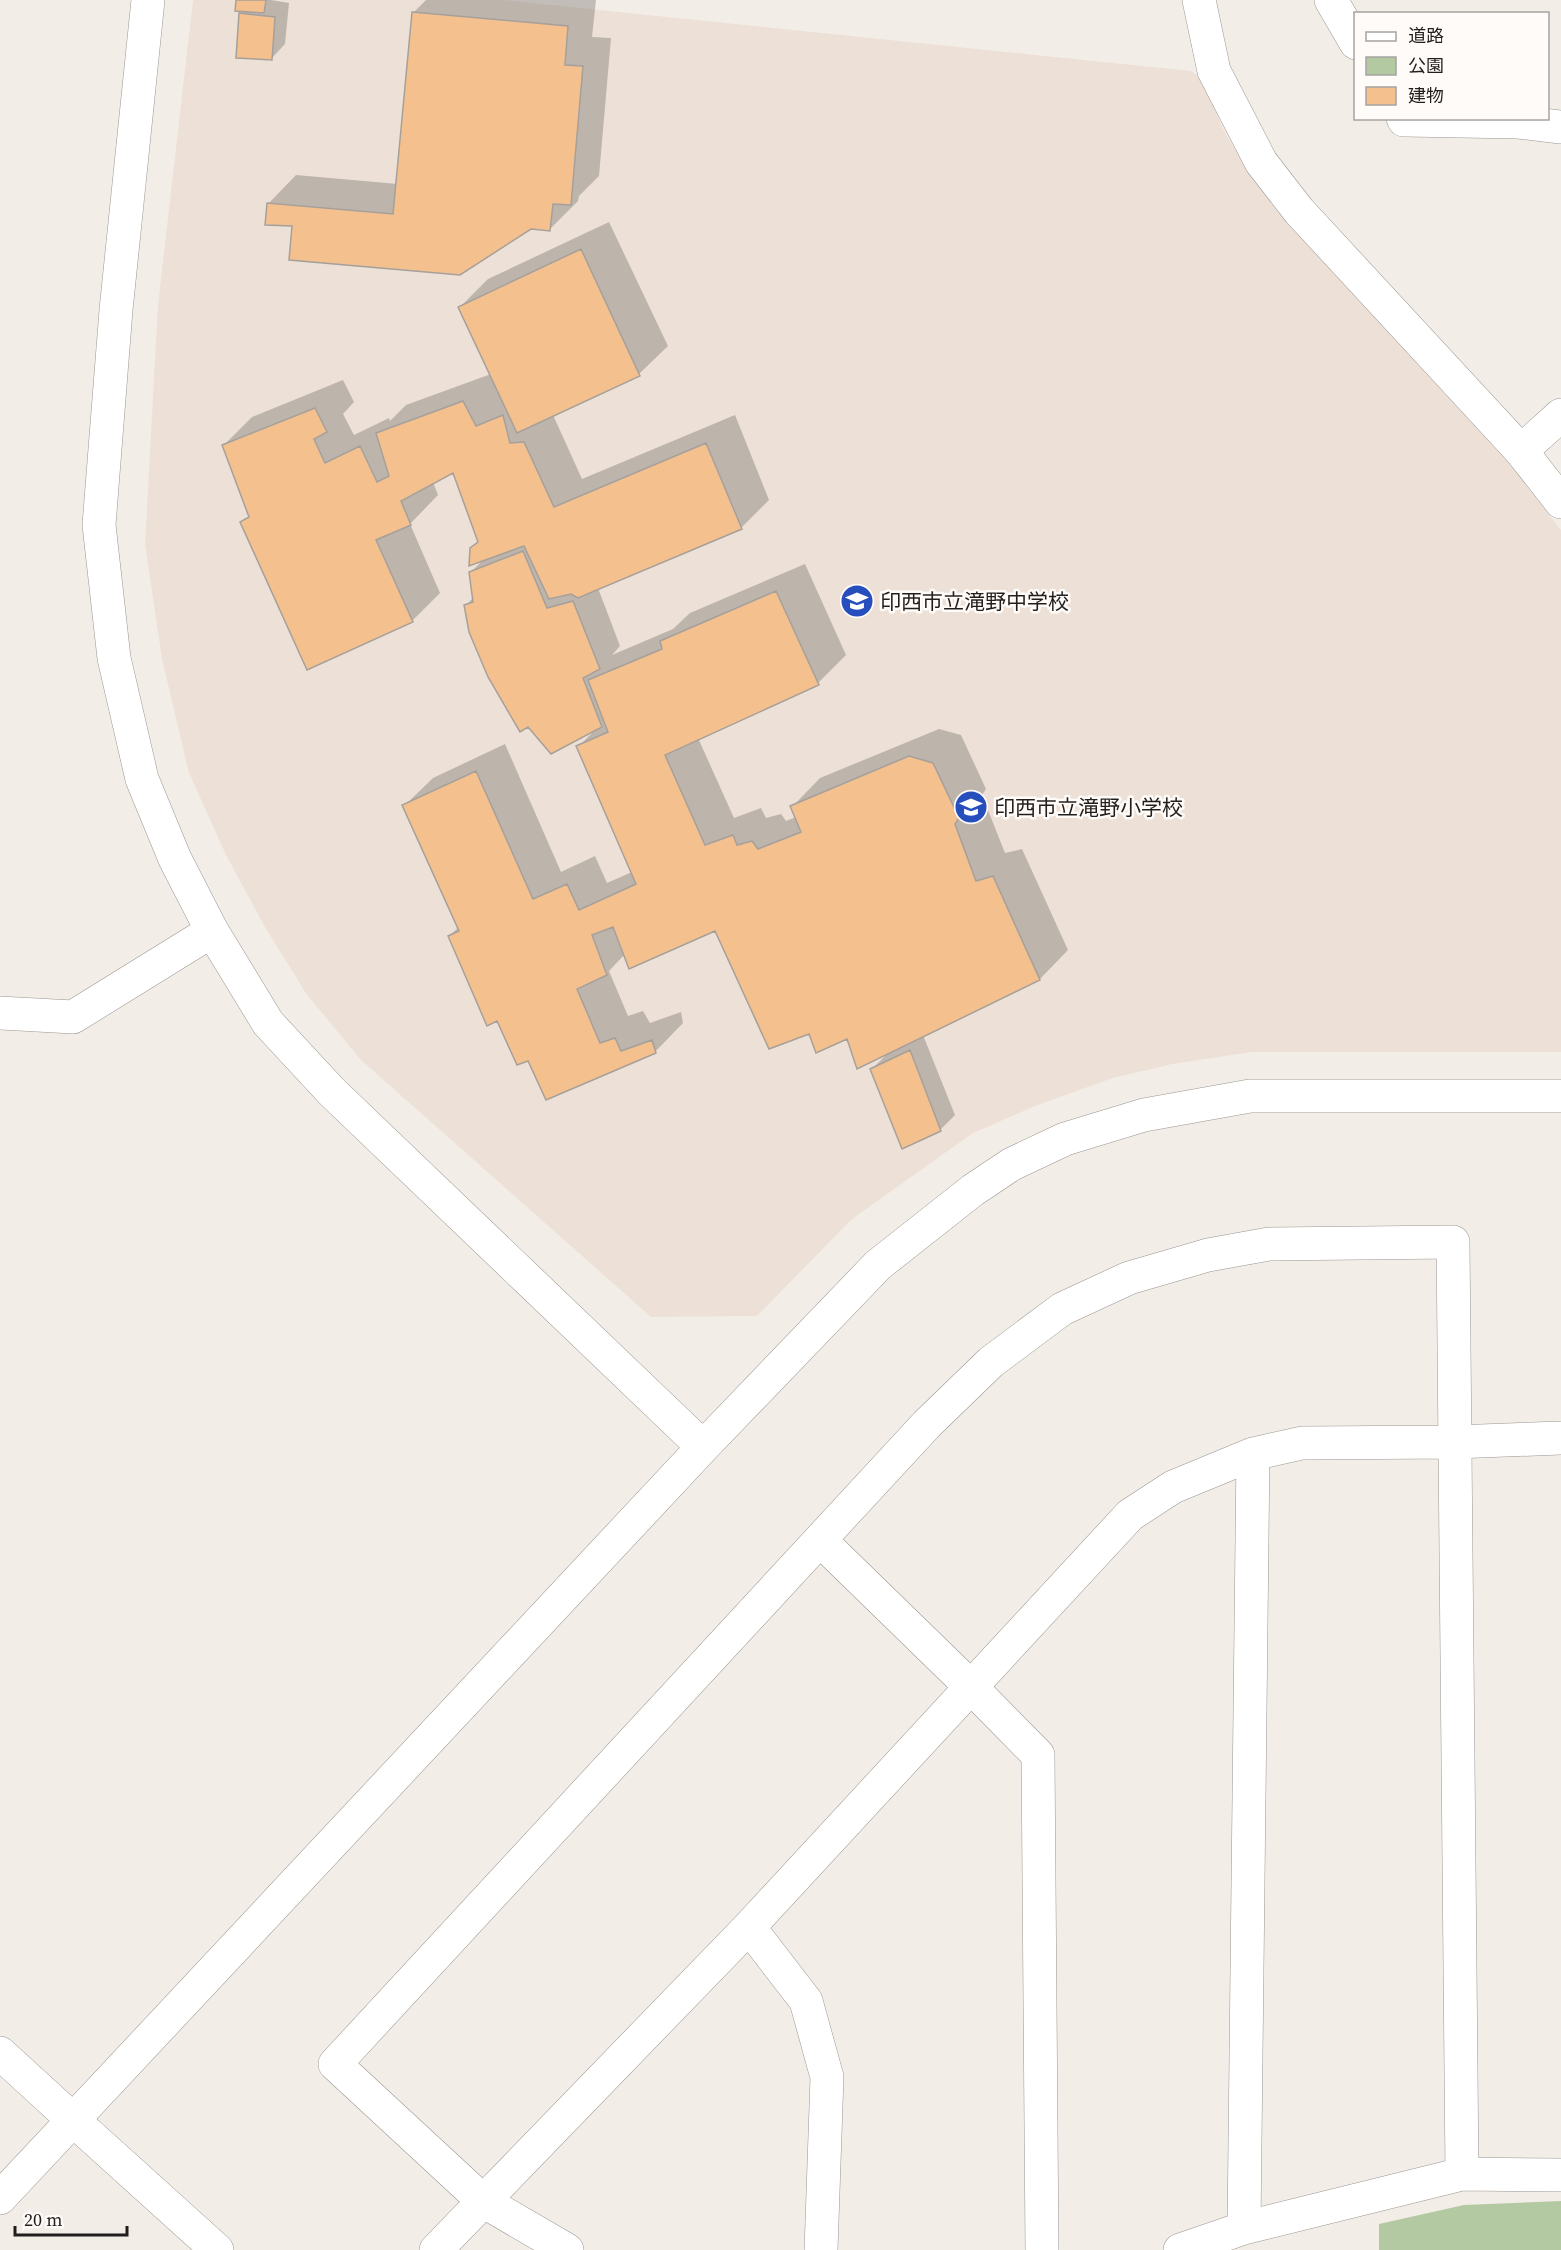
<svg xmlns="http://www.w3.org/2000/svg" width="1561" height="2250" viewBox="0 0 1561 2250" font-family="'Source Serif 4','Noto Sans JP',serif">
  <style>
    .built { fill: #ede1d7 }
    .green { fill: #b3c9a1 }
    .shadow { fill: #0003 }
    .building { fill: #f4c08e; stroke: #a6a09b; stroke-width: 1.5 }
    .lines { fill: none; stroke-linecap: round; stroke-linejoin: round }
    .street-casing { stroke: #9b9691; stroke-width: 34 }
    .secondary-casing { stroke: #9b9691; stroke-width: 34 }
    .street { stroke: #fff; stroke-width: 33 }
    .secondary { stroke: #fff; stroke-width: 33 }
    .labels { text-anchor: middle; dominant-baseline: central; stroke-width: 5; stroke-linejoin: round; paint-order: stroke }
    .poi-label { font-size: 21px; fill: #211f1d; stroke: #fffbf8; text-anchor: start }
  </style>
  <rect width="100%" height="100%" fill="#f3ede8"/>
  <path class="built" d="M193,0h309l689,71 10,7 21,49 24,42 39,51 222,241 54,69v522h-309l-80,12 -59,14 -78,28 -62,27 -121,86 -95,97 -106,1 -290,-257 -54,-65 -42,-68 -39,-72 -37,-82 -27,-114 -17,-115 13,-239z"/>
  <path class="green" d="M1561,2201v49h-182v-26l85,-19z"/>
  <path class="shadow" d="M238,0h33l18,3 -4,41 -14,15 -31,-45 4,-4z
    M426,0h170l-4,37 19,1 -12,138 -20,20 -1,5 -28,28 -19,-2 -238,-2 -25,-21 28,-29 102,9 15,-171z
    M609,222l59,124 -29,28 -86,41 29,64 153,-64 34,85 -28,28 -143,60 22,58 -8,9 61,-26 17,-16 115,-49 41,91 -28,28 -120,55 36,80 27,-10 5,10 15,-4 5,7 10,-4 -4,-10 28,-29 119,-49 22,6 25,54 -4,6 23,58 17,-4 46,101 -28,29 -117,56 32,80 -14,14 -38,18 -31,-78 16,-16 -40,-16 -38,-4 -94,-104 -91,25 -16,17 19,45 15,-5 7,12 31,-11 2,11 -28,29 -127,7 -30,-40 -49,-83 10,-9 -55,-121 29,-28 72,-34 56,128 34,-16 12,27 25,-11 -54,-125 16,-16 -128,-126 8,-8 -3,-25 13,-13 -13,-11 8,-8 -25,-69 -21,11 5,13 -28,29 30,69 -28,28 -170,-98 8,-8 -26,-70 28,-28 91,-37 11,22 -11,12 11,21 35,-17 1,3 16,-16 85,-31 -31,-67 28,-28z"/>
  <path class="building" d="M236,0h30l-2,13 -29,-2z
    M412,12l156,14 -3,39 18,1 -12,139 -18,-1 -3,27 -19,-2 -71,46 -171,-15 3,-34 -27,-1 2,-22 126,11z
    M239,13l36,4 -3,43 -36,-2z
    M581,249l59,127 -123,57 -59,-126z
    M463,401l13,25 27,-11 7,28 14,-1 30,65 152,-64 36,86 -164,69 -7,-4 -22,5 -25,-53 -55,20 1,-18 8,-6 -25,-69 -52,28 10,24 -35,15 37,82 -106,48 -67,-148 9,-5 -27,-72 93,-37 12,24 -13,7 11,24 35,-17 17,36 12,-6 -13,-43z
    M523,551l24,57 26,-7 27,68 -17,9 19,49 -51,27 -23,-27 -8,5 -32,-55 -19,-45 -5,-27 9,-3 -4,-30z
    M776,591l43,94 -154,70 40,90 28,-10 4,10 15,-4 6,8 43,-17 -11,-26 119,-50 24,7 26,55 -4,6 21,57 17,-5 47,104 -183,89 -10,-30 -31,14 -7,-19 -40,15 -54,-118 -86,38 -16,-42 -21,8 15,40 -30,14 23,54 15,-5 6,13 31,-11 4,13 -110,47 -18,-39 -11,4 -20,-44 -10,5 -39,-90 11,-5 -57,-126 74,-34 57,128 34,-15 12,26 57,-26 -60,-138 32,-14 -20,-52 74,-31 -2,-8z
    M910,1050l31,81 -39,18 -32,-80z"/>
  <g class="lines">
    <g class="street-casing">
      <path id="street" d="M1331,0l25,43
        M1403,118l1,2 114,2 43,5
        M1521,451l40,-36
        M0,1013l73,4 139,-86
        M820,1540l150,146 68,69 4,495
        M749,1927l57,74 21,76 -6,173
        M72,2119l145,131
        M1244,2228l9,-774
        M436,2250l313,-323 381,-412 43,-28 80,-33 49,-11 152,-1 107,-4
        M567,2250l-84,-49 -148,-137 592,-640 64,-62 71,-53 67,-31 79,-23 61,-11 184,-2 9,932
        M1180,2250l64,-22 218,-54 99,1"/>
    </g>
    <g class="secondary-casing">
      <path id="secondary" d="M148,0l-32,310 -17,215 15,133 28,121 33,80 37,72 56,92 64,69 371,355
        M1199,0l15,71 47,91 38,49 222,240 40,51
        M0,2053l72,66
        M0,2198l703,-751 175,-182 95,-75 39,-26 53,-25 79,-24 106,-19h311"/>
    </g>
    <use href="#street" class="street"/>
    <use href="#secondary" class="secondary"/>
  </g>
  <defs>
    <g id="school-disc" transform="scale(1.725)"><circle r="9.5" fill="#274ebd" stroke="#fffbf8"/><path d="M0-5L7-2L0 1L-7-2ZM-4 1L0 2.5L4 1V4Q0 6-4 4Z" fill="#fff"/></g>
  </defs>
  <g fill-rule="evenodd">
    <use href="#school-disc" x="857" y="601"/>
    <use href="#school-disc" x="971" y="807"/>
  </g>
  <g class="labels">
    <g class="poi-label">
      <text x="880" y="601">印西市立滝野中学校</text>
      <text x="994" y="807">印西市立滝野小学校</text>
    </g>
  </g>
  <rect x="1354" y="12" width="195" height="108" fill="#fffbf8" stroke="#a6a3a0" stroke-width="1.5"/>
  <rect x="1366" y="32" width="30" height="9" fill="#ffffff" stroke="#a6a3a0" stroke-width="1.5"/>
  <text x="1408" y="42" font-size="18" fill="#211f1d">道路</text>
  <rect x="1366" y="57" width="30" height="18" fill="#b3c9a1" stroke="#a6a3a0" stroke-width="1.5"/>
  <text x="1408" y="72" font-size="18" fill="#211f1d">公園</text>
  <rect x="1366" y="87" width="30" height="18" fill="#f4c08e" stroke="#a6a3a0" stroke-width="1.5"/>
  <text x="1408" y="102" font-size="18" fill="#211f1d">建物</text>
  <path d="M15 2226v9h112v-9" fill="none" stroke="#211f1d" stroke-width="3"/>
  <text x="24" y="2226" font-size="18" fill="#211f1d" stroke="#fffbf8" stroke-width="4.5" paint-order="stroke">20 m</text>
</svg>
